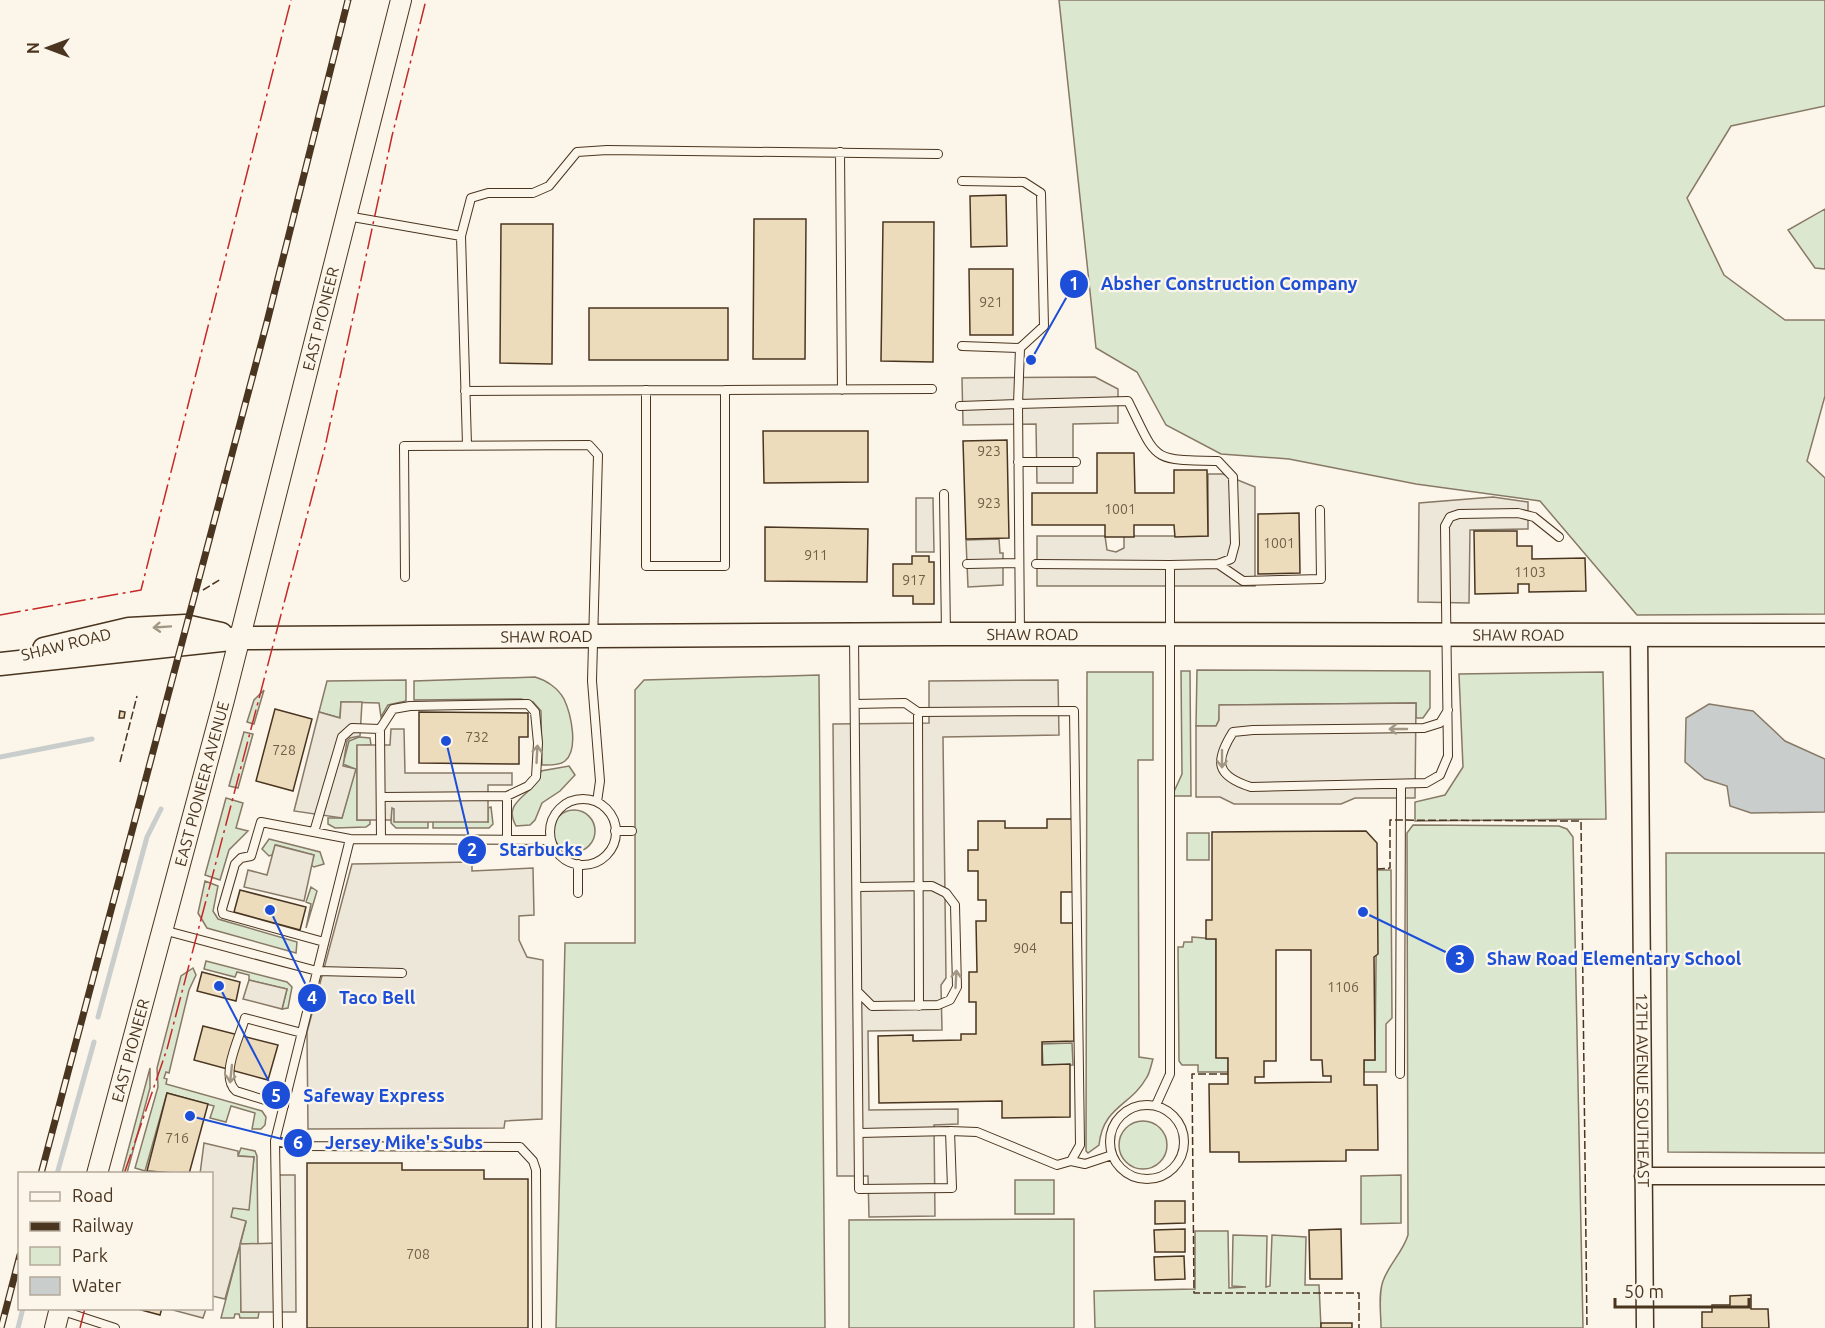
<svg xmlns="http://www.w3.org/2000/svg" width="1825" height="1328" viewBox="0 0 1825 1328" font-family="Ubuntu,sans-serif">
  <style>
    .green { fill: #dce7d0; stroke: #887966; stroke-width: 1.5 }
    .parking { fill: #ede7d9; stroke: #887966; stroke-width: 1.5 }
    .water { fill: #c9cecd; stroke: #887966; stroke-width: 1.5 }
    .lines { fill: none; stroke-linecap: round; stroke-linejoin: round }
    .stream { stroke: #c9cecd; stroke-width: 5 }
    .building { fill: #ecdcbc; stroke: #4a3520; stroke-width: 1.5; fill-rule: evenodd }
    .service-casing { stroke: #4a3520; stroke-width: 10 }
    .minor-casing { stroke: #4a3520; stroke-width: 19 }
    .tertiary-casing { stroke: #4a3520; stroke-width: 22 }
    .secondary-casing { stroke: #4a3520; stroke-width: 25 }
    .service { stroke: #fbf6e9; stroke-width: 8 }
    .minor { stroke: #fbf6e9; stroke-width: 16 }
    .tertiary { stroke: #fbf6e9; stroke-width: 20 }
    .secondary { stroke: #fbf6e9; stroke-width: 22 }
    .rail-casing { stroke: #4a3520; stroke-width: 7 }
    .rail { stroke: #fbf6e9; stroke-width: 4.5; stroke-dasharray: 14; stroke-linecap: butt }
    .fence { stroke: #4a3520; stroke-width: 1.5; stroke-dasharray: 8 3; stroke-linecap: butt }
    .power { stroke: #c62828; stroke-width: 1.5; stroke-dasharray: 21 4.5 3 4.5; stroke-linecap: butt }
    .oneway { stroke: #a29684 }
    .labels { text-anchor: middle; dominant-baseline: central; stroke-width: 4.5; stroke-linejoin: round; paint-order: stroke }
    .number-label { font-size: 14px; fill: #725f47 }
    .street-label { font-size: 16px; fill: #4a3520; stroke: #fbf6e9 }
    .leader { fill: none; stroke: #1d4ed8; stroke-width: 2 }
    .callout-dot { fill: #1d4ed8; stroke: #fbf6e9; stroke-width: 2 }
    .mark-label { font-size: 18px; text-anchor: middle; font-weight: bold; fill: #fff }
    .callout-label { font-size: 18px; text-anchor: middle; font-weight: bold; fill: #1d4ed8; stroke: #fbf6e9; stroke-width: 4.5; stroke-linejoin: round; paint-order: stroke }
  </style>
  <rect width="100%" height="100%" fill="#fbf6e9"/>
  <path class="green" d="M1059,0h766v106l-94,20 -44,72 37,77 61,45h40v76l-18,65 18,17v136l-188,1 -97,-114 -124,-17 -127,-25 -68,-5 -55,-29 -29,-53 -41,-24z
    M1825,209v60l-10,-1 -27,-38z
    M1197,670l233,1v37l-7,10h-7v-15l-196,2 -1,15 -3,6h-20z
    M1181,671h9l1,125h-19l10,-22z
    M1087,672h66v88h-15l1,297 14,2c-2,6 -3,13 -6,18 -16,29 -44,29 -48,68l-11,8 -2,-2z
    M1603,672l3,147 -191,2v-19l30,-7 18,-28 -4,-93z
    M819,675l6,653h-269l9,-385h70v-253l9,-10z
    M535,677c11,3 23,11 29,22 7,15 15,50 1,62 -6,5 -16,4 -23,4l-1,-54 -8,-9 -12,-3 -107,1v-19z
    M406,680v21l-18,4 -7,12 -2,-14 -38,-1 -1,16 -21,-6 8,-31z
    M264,690l-10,34 -7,-2 7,-22z
    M244,732l9,2 -15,54 -9,-2z
    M359,737l11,1 1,7 -14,1v74h13v4l-4,3 -31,1 -7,-4v-6h14l13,-49 -12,-5 6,-23z
    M569,766l6,9 -15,16 -18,12 -7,17 -5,5 -14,1c-15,-27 19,-29 25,-55z
    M226,798l17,5 -7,25 12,3 -19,19 -9,30 -15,-5z
    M433,807l55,15v-14l3,-1 2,17 -4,4h-56z
    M391,808h37v20h-32l-5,-5z
    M553 831a21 21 0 1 1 42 0a21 21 0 1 1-42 0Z
    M1413,825l146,1 8,3 6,8 10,491h-202c0,-15 -3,-33 2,-47 6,-17 20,-29 25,-46l-1,-402z
    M1187,833h22v27h-22z
    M269,839l51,13 4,12 -10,3 -3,-2 3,-10 -38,-10 -4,10 -3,1 -7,-7z
    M1666,853h159v300l-157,-1z
    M1377,870h14l1,148 -6,6v48h-22v-12h11z
    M205,881l13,5 -5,25 5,8 79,23 -1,11 -89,-25 -9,-15z
    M311,887l6,4 -11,37 5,-24 -5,-2z
    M1192,937l24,2v118l12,1v14h-30v-7h-16l-3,-4 -1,-114h5l1,-5h8z
    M206,961l81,21 5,5 -4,21 -6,1 5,-20 -38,-9v-5l-12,-3 -2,5 -31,-8z
    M193,968l3,7 -7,15 -20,83 -3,-1 -2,6 3,1 -1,5 96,27 4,6 -1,8 -4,4h-9l3,-16 -24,-7 -5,16 -16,-4 4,-12 -47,-13 -22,78 -10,-3 23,-81 -1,-19 24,-92z
    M1072,1043l1,22 -30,1 -1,-22z
    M150,1068v20l-23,85h-5z
    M1119 1145a24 24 0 1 1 48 0a24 24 0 1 1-48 0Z
    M241,1148l14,3 2,5 1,88h-17v68h18l-1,6h-18l-1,-4h-4l-1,4h-13l25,-96 -16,-5 3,-9 15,1 6,-52 -16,-1z
    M1401,1175v48l-40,1v-48z
    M1015,1180h39v34h-39z
    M1074,1219v109h-225v-108z
    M1195,1231h33l1,57 17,-1 -14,-1 1,-51 34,1 -1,51 4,-1 2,-51 34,2 -1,48h14l2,43h-226l-1,-37 101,-2z"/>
  <path class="parking" d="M1095,377l23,12v34l-45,1v59h-36l-1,-59 -73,1 -1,-47z
    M1208,474h15l32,13v99h-218v-50h68l2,14 9,2 8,-4v-12h84z
    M1493,497l35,5v27l-58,1 -1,73 -51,-1 1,-99z
    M916,498h17l1,54h-18z
    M999,539l1,14h3v32l-35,2 -2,-47z
    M1058,680l1,55 -116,2 3,241 -5,7 1,45 -74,1 1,79 89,-1v15l-24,1 1,91 -66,1 -1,-41h-31l-4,-452 96,-1v-42z
    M341,702h21l-2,34 -10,2 -3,3 -4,25 13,3 -14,49 -48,-7 25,-99 21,6z
    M1416,703l-1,95h-60l-14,6h-107l-14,-7h-24v-71h20l3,-6v-15z
    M391,729h13l1,44h107v12h-24v37h-94v-13l-2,-1 -1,12h-34v-75h33z
    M275,845l39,10 -10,46 -60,-14 4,-17 19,5z
    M472,862v9l61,-3 1,47 -15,1v24l8,17 16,3 -1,159 -37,2 -1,7 -196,1 -1,-97 45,-168z
    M249,980l38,9 -5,20 -39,-10z
    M204,1143l34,8v5l16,1 -5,53 -16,-2 -2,9 15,4 -6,23 39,-1 -1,-68h17l1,137h-55l-1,-67 -15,54 -13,-3v-122h-12z
    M169,1309v-1l37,1 -3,9z"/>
  <path class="water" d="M1709,704l44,7 32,30 40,18v53l-74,1 -21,-7 -3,-20 -22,-7 -20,-17 1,-44z"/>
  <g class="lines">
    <path class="stream" d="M0,757l92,-18
      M98,1017l49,-180 14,-28
      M57,1174l37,-132
      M18,1328l5,-20"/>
  </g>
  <path class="building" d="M1006,195l1,51 -36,1 -1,-51z
    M754,219h52l-1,140h-52z
    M883,222h51l-1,140 -52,-1z
    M501,224h52l-1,140 -52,-1z
    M969,269h44v66h-43z
    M589,308h139v52h-139z
    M763,431h105v51l-104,1z
    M1007,440l2,98 -43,1 -3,-98z
    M1097,453h37l1,40h39v-23h33l1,66 -33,1 -1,-12h-40v12h-29v-12h-73v-32h65z
    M1299,513l1,60 -42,1v-60z
    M765,527l103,2 -1,53 -102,-1z
    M1474,531h43v15h15v13l53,-1 1,33 -57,1v-8h-11v9l-43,1z
    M912,556h17v6h5v42h-21v-8h-20v-32h19z
    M275,709l37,10 -19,72 -37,-10z
    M120,711l5,1 -1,6h-5z
    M419,712l109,1v24h-9v27l-100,-1z
    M1047,819h26l1,73h-13v31h12l1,118 -32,1v23l28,-1v53l-68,1v-17l-123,2 -1,-67 35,-1v6l48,-1v-6h15v-32h-7v-30h8l-1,-51h10v-21h-8v-29h-10v-21h10v-29h27v7h42z
    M1366,831l11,12 1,111 -4,3 1,103h-11v25h13l1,65h-32v11l-107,1v-10h-29l-1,-68h19v-26h-12v-119h-10v-19h6v-88zM1276,950h35v110h11l1,16h8v6l-76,1v-6h9v-16h12z
    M240,890l66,17 -6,23 -66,-18z
    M202,972l38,10 -4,19 -39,-10z
    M203,1026l75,19 -10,35 -74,-20z
    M167,1093l41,11 -19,70 -42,-3z
    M307,1163h95v7h82v9h44v149h-221z
    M1155,1201h30v22l-30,1z
    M1185,1229v23h-30l-1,-22z
    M1341,1229l1,50h-32l-1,-49z
    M1184,1256l1,23 -30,1 -1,-23z
    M1751,1295v14h17l1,19h-67v-16h10v-7h18v-9z
    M134,1308h28l-2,7z
    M1321,1323h31v5h-31z"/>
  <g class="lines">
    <g class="service-casing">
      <path id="service" d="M840,152l2,238
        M347,216l114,20 6,209
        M461,236l10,-38 17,-5h45l16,-7 28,-34 30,-2 331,4
        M962,346l58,2
        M725,390l207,-1
        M465,391l260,-1v176h-79v-176
        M960,406l58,-2 2,-56 24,-22 -3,-133 -17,-11 -62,-1
        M1018,462h58
        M944,494l2,140
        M967,564l52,-1
        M1036,564l134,1
        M1218,564l25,17 78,-2 -1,-69
        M405,577l-1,-131 185,-1 9,10 -6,226 8,100 -3,21
        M1020,634l-2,-230 110,-3c30,60 21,59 90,60l15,16 2,67 -4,15 -13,5 -48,1v509l-14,31
        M854,635l5,554 93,-1 -2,-57 -91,2
        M855,704l50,-1 13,9 1,294
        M1448,710l-8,13 -16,5 -171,2 -20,2c-19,30 -17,44 18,55l175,-4 14,-8 8,-19 -3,-230 5,-9 9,-3 59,-1 16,4 25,20
        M918,712l156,-1 6,434 -9,16 -14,4 -80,-33 -27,-1
        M380,729l13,-20 17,-3 118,-2 7,8 3,31 -2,34 -8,9 -21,10
        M381,797l126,-1v43
        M550 832a33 33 0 1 1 66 0a33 33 0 1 1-66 0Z
        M615,831h17
        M314,832l28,-95 10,-9 28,1 1,110
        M578,864v29
        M857,887l75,-1 14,7 9,12 2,82 -7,13 -12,5 -66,1 -14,-14
        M163,930l154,41 85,2
        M324,942l-101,-28 -1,-5 13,-45 6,-6 10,-2 10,-34 89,17 201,1
        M1400,1074l1,-290
        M1110 1142a37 37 0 1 1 74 0a37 37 0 1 1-74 0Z
        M284,1106l-48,-15c-17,-15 4,-54 9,-73l57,15
        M275,1141l27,5 218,1 13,14 3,9 1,158
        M1071,1161l14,3 27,-9
        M60,1310l55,18
        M278,1328l-3,-187 75,-302"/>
    </g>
    <g class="minor-casing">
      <g id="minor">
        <path id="s1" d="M1639,636l6,692"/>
        <path d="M1643,1176h182"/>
      </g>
    </g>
    <g class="tertiary-casing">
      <g id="tertiary">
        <path id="s2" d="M97,1174l127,-474 177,-700"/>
        <path d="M55,1328l5,-20"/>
      </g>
    </g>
    <g class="secondary-casing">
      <g id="secondary">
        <path d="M44,649l85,-20 56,-3 36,8"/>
        <path id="s3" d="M0,664l240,-26 706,-4 879,1"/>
      </g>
    </g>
    <use href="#service" class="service"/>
    <use href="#minor" class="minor"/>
    <use href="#tertiary" class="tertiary"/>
    <use href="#secondary" class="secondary"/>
    <g class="rail-casing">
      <path id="rail" d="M41,1174l226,-852 81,-322
        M1,1328l19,-73"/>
    </g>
    <use href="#rail" class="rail"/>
    <path class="fence" d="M203,590l18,-11
      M120,762l17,-66
      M1377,869l13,-1v-48l191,1 6,507
      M1228,1074h-36l2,219h165v35"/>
    <path class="power" d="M0,615l141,-25 150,-590
      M124,1174l43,-125 158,-602 67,-311 34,-136
      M80,1328l5,-20"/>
  </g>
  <defs><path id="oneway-shaft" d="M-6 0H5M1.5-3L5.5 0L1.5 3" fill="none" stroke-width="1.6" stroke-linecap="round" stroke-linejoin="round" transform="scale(1.5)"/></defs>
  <g class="oneway">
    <use href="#oneway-shaft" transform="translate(162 627) rotate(176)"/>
    <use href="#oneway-shaft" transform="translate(1398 729) rotate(180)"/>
    <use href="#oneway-shaft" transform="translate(537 754) rotate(-87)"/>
    <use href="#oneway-shaft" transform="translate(1222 759) rotate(90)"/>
    <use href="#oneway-shaft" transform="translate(956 979) rotate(-87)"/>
    <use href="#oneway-shaft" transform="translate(231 1074) rotate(96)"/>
  </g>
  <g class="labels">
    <g class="number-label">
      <text x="991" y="302">921</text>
      <text x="989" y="451">923</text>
      <text x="989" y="503">923</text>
      <text x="1120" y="509">1001</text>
      <text x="1279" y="543">1001</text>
      <text x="816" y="555">911</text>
      <text x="1530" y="572">1103</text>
      <text x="914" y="580">917</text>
      <text x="477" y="737">732</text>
      <text x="284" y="750">728</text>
      <text x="1025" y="948">904</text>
      <text x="1343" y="987">1106</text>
      <text x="177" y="1138">716</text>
      <text x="418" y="1254">708</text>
    </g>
    <g class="street-label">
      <text stroke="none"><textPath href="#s2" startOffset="884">EAST PIONEER</textPath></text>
      <text stroke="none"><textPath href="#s3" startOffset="1034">SHAW ROAD</textPath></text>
      <text stroke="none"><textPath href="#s3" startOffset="548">SHAW ROAD</textPath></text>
      <text stroke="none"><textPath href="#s3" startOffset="1520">SHAW ROAD</textPath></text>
      <text transform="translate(66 644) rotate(-14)">SHAW ROAD</text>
      <text stroke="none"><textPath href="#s2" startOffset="404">EAST PIONEER AVENUE</textPath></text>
      <text stroke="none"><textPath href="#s2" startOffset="128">EAST PIONEER</textPath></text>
      <text stroke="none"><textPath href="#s1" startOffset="454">12TH AVENUE SOUTHEAST</textPath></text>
    </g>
  </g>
  <path class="leader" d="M1031 360L1074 284M446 741L472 850M1363 912L1460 959M270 910L312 998M219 986L276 1095M190 1116L298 1143"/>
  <g class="callout-dot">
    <circle cx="1031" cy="360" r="6"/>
    <circle cx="446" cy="741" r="6"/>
    <circle cx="1363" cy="912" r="6"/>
    <circle cx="270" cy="910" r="6"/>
    <circle cx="219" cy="986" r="6"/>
    <circle cx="190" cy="1116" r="6"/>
    <circle cx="1074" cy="284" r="15"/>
    <circle cx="472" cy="850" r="15"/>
    <circle cx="1460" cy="959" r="15"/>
    <circle cx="312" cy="998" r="15"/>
    <circle cx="276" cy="1095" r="15"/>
    <circle cx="298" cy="1143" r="15"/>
  </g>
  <g class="mark-label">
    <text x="1074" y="290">1</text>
    <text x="472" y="856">2</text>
    <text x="1460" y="965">3</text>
    <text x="312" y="1004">4</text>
    <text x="276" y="1102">5</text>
    <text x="298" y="1149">6</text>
  </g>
  <g class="callout-label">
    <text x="1229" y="290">Absher Construction Company</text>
    <text x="541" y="856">Starbucks</text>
    <text x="1614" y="965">Shaw Road Elementary School</text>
    <text x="377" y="1004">Taco Bell</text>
    <text x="374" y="1102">Safeway Express</text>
    <text x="404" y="1149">Jersey Mike's Subs</text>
  </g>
  <rect x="18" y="1172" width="195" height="138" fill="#fbf6e9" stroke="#b4a999" stroke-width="1.5"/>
  <rect x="30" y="1192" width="30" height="9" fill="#fbf6e9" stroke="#b4a999" stroke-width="1.5"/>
  <text x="72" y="1202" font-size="18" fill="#4a3520">Road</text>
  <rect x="30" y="1222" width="30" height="9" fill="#4a3520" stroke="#b4a999" stroke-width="1.5"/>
  <text x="72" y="1232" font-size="18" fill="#4a3520">Railway</text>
  <rect x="30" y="1247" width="30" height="18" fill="#dce7d0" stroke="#b4a999" stroke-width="1.5"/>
  <text x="72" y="1262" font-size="18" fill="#4a3520">Park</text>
  <rect x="30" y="1277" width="30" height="18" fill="#c9cecd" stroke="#b4a999" stroke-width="1.5"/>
  <text x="72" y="1292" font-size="18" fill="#4a3520">Water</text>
  <g transform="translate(48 48) rotate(270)" stroke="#fbf6e9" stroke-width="4.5" paint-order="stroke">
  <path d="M0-4.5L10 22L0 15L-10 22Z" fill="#4a3520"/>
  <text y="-9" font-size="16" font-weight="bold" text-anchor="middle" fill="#4a3520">N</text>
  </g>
  <path d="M1615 1298v9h134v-9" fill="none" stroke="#4a3520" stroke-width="3"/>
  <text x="1624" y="1298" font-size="18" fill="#4a3520" stroke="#fbf6e9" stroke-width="4.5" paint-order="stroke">50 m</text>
</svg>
